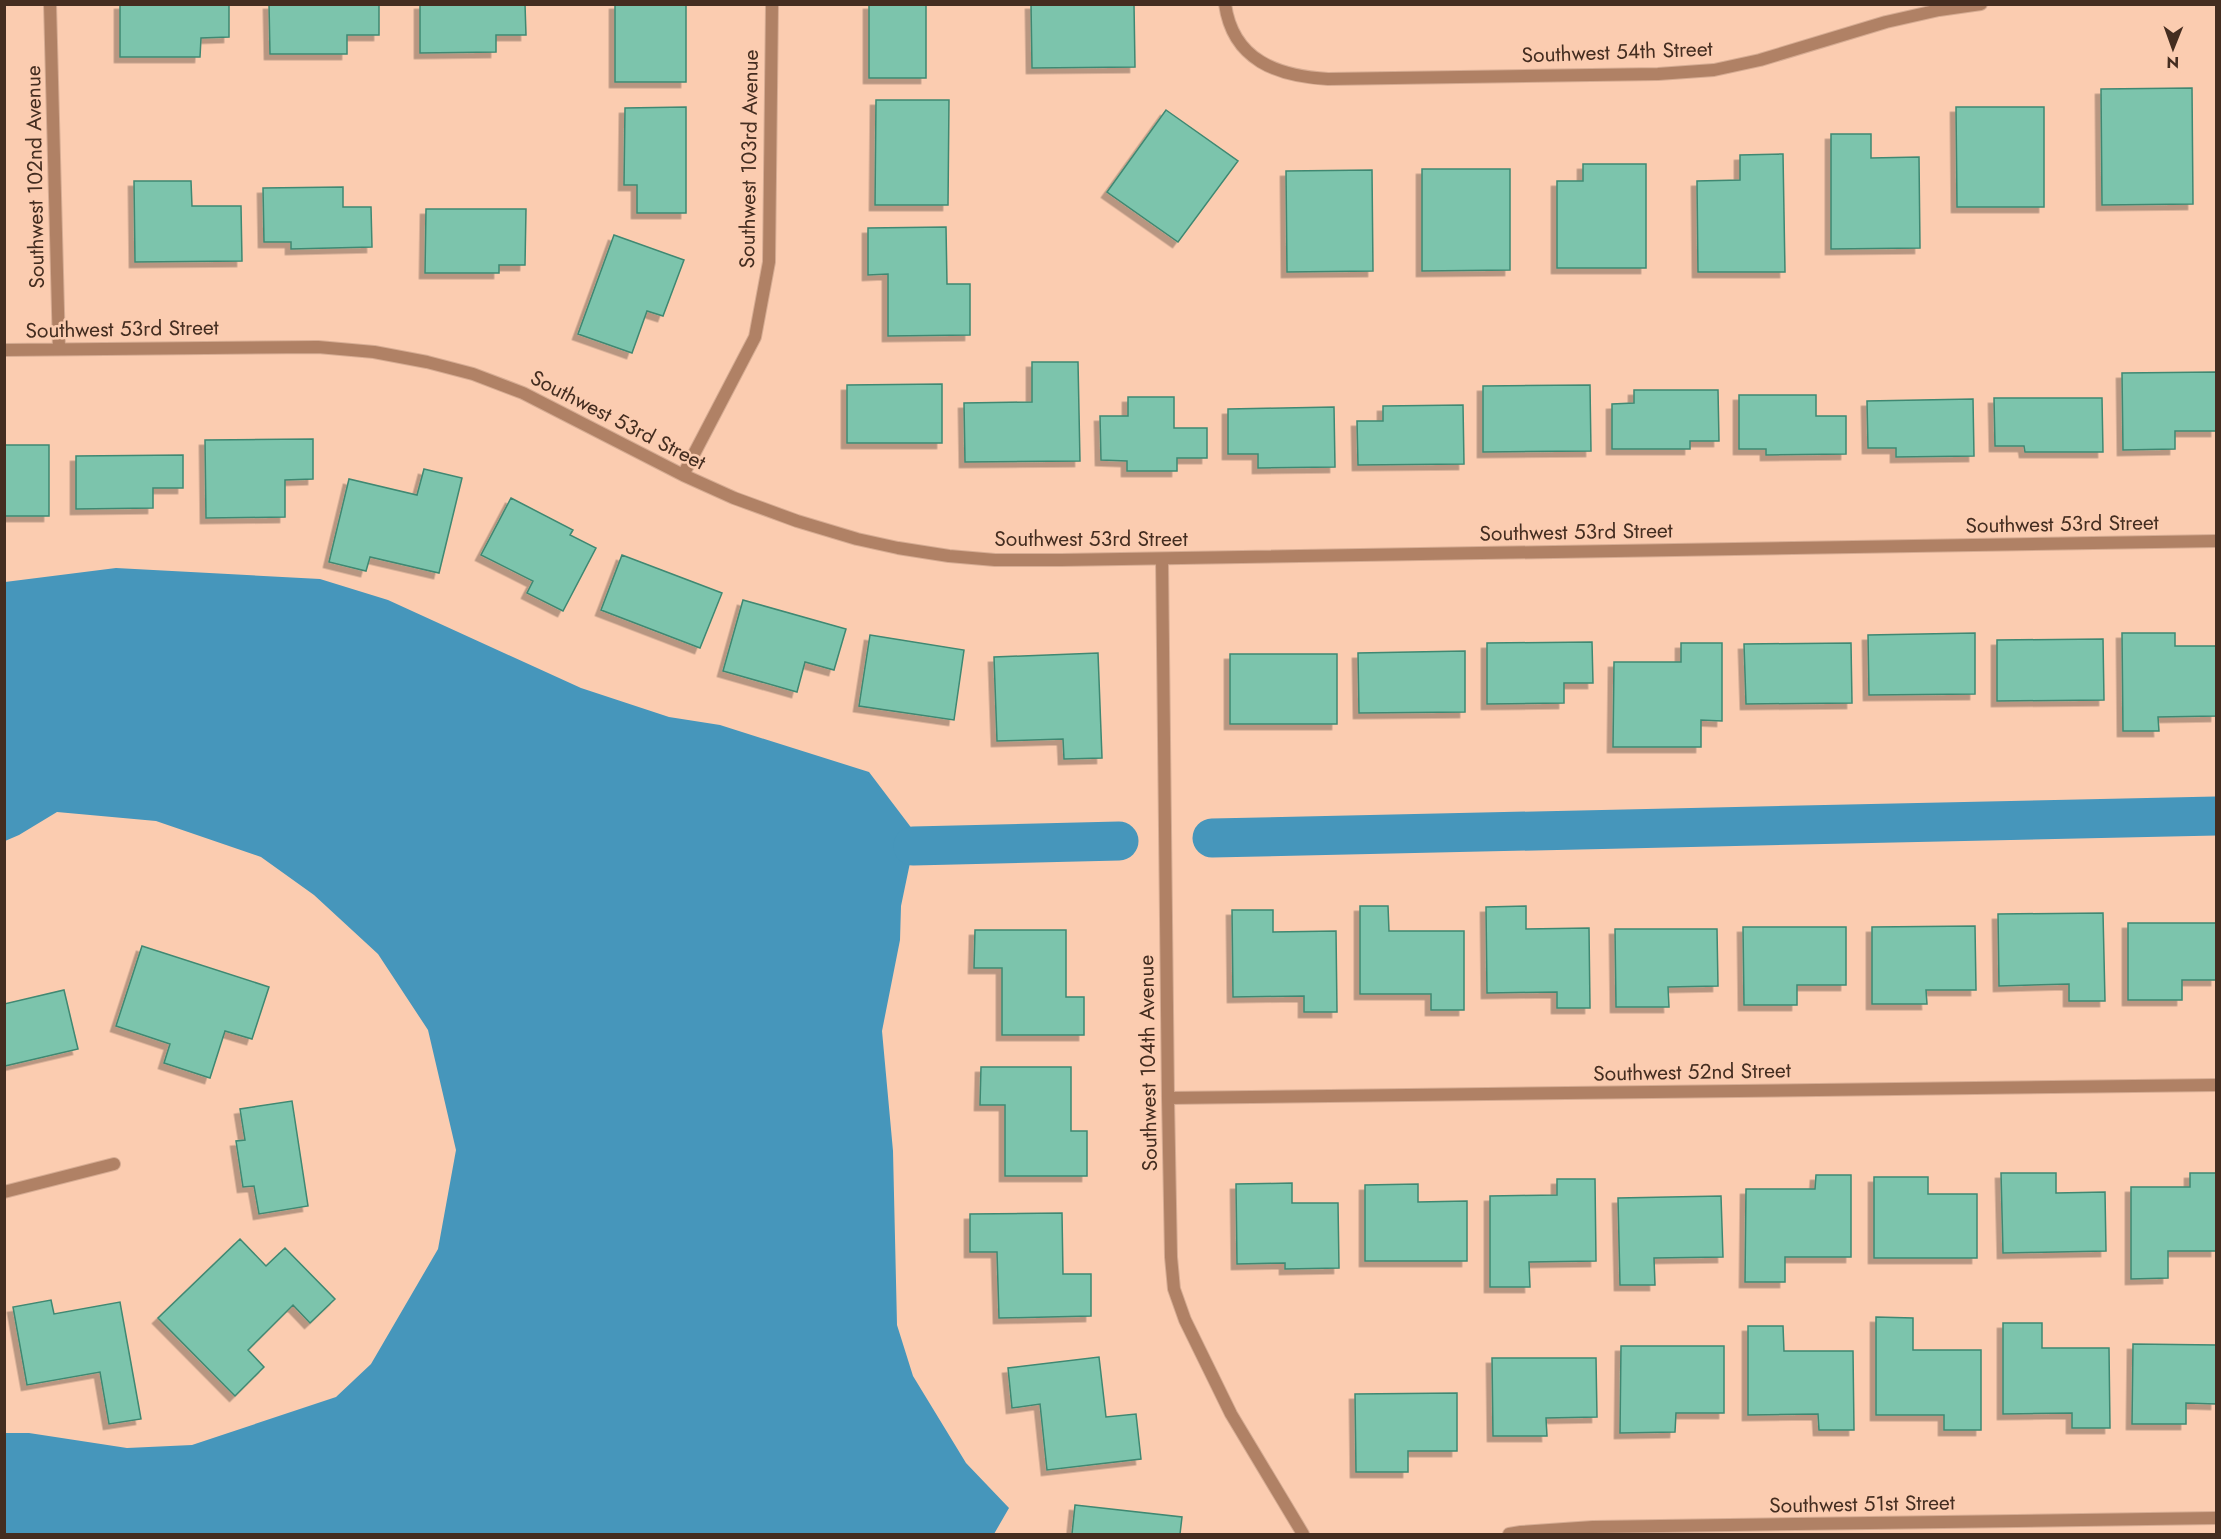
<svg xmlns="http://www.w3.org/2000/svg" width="2221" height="1539" viewBox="0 0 2221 1539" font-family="Jost,sans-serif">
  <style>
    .water { fill: #4696bb }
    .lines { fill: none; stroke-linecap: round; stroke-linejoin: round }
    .canal { stroke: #4696bb; stroke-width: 39 }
    .building { fill: #7bc4ac; stroke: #3f8872; stroke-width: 1.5; filter: url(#shadow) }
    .street-casing { stroke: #d6ac93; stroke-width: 14 }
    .street { stroke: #b08165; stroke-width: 12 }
    .labels { text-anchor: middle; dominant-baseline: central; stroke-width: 5; stroke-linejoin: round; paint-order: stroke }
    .street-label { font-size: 21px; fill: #442d20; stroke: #fbccb0 }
  </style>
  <defs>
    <filter id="shadow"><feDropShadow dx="-5.5" dy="5.5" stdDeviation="0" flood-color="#0004"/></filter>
  </defs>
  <rect width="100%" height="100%" fill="#fbccb0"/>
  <path class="water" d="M116,568l204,11 68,21 193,88 88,29 51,8 149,47 47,62 -15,72 -1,34 -18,91 11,120 4,174 16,51 53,87 43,45 -15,26h-989v-101h24l98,15 65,-3 144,-48 35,-33 67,-115 18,-99 -28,-120 -50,-76 -64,-59 -53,-38 -105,-36 -99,-9 -38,23 -14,6v-259z"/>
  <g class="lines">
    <path class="canal" d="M1212,838l1004,-22
      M913,846l206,-5"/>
  </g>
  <path class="building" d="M120,4h109v33l-28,1 -1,19h-80z
    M269,4h110v31h-32v19h-77z
    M420,4h105l1,31h-30v17l-76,1z
    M615,4h71v78h-71z
    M869,4h57v74h-57z
    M1031,4h103l1,63 -103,1z
    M2192,88l1,116 -91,1 -1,-116z
    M876,100h73l-1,105h-73z
    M686,107v106h-49v-28h-13l1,-77z
    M1956,107h88v100h-87z
    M1166,110l72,51 -60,81 -71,-50z
    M1831,134h40v24l48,-1 1,91 -89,1z
    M1783,154l2,118h-87l-1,-91 43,-1v-25z
    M1583,164h63v104h-89v-87h26z
    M1422,169h88v101l-88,1z
    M1372,170l1,101 -86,1 -1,-101z
    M134,181h57l1,25h49l1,55 -107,1z
    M343,187v20h28l1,40 -81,2v-7h-27l-1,-54z
    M426,209h100l-1,56h-26v8h-74z
    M946,227l1,57h23v51l-82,1v-62l-20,1v-47z
    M614,235l70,25 -21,56 -16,-5 -15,42 -54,-19z
    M1032,362h46l2,99 -115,1 -1,-59 68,-1z
    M2216,372v59h-41v18l-52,1 -1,-77z
    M942,384v59h-95v-58z
    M1590,385l1,66 -108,1v-66z
    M1634,390h84l1,51h-29v8h-78v-45l22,-1z
    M1739,395h77v21h30v38l-80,1v-6h-27z
    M1128,397h46v31h33v30h-30v13h-50v-10l-26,-1 -1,-44h28z
    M1994,398h108l1,54h-78l-1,-6h-29z
    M1973,399l1,57 -78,1v-9h-28l-1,-47z
    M1463,405l1,59 -106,1 -1,-44h26v-15z
    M1334,407l1,60 -77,1v-14h-30v-45z
    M313,439v40l-28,1v37l-79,1 -1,-78z
    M4,445h45v71h-45z
    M183,455v33h-30v20l-77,1v-53z
    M424,469l38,9 -23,95 -69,-16 -4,14 -37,-9 20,-83 68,16z
    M511,498l62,32 -3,5 26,13 -33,63 -36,-18 6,-12 -52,-26z
    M622,555l100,38 -22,55 -99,-38z
    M743,600l103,29 -12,41 -29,-8 -8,30 -74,-21z
    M1975,633v61l-106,1 -1,-60z
    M2122,633h53v13h41v70l-58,1 1,14h-36z
    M870,635l94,15 -10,70 -95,-14z
    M2103,639l1,61 -107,1v-61z
    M1592,642l1,41h-29v20l-77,1v-61z
    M1681,643h41v78l-21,-1v27h-88l1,-85h67z
    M1851,643l1,60 -106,1 -2,-60z
    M1465,651v61l-106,1 -1,-60z
    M1098,653l4,105 -38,1 -1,-20 -66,2 -3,-84z
    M1230,654h107v70h-107z
    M1360,906h28l1,25h75v79h-33v-16h-71z
    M1526,906v23l63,-1 1,80h-33v-16l-70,1 -1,-86z
    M1232,910h41v22l63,-1 1,81h-33v-16l-71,1z
    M2103,913l2,88h-36v-17l-70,2 -1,-72z
    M2128,923h88v57h-34v20h-54z
    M1975,926l1,64h-50l1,14h-55v-77z
    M1743,927h103v58h-49v20h-53z
    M1615,929h102l1,57 -50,1 1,20h-53z
    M975,930h91v67h18v38h-82v-67h-28z
    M142,946l127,41 -17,52 -27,-8 -15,47 -46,-15 6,-19 -54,-18z
    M64,990l14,59 -73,17 -1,-62z
    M981,1067h90v64h16v45h-82v-71h-25z
    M292,1101l16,105 -49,8 -5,-28 -11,1 -7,-46 9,-1 -5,-31z
    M2001,1173h55v20l49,-1 1,59 -103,2z
    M2190,1173h26v78h-48v27l-37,1v-92h59z
    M1816,1175h35v82h-66v25h-40l1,-93h69z
    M1874,1177h54v17h49v64h-103z
    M1557,1179h38l1,82 -67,1 1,25h-40v-91l67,-1z
    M1292,1183v20h46l1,65 -54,1v-6l-48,1 -1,-80z
    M1418,1184v18l49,-1v60h-102v-76z
    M1721,1196l2,61 -69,1 1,27h-35l-2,-87z
    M1062,1213l1,61h28v42l-92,2 -2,-66h-27v-38z
    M240,1239l26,27 19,-18 50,51 -25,24 -17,-18 -45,45 16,17 -29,29 -77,-78z
    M51,1300l3,14 66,-12 21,117 -32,5 -9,-52 -73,13 -14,-78z
    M1876,1317l37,1v32h68v80h-37v-15h-68z
    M2003,1323h39v25h67l1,80h-38v-15l-69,1z
    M1748,1326h35l1,25h69l1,79h-35l-1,-16 -70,1z
    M2133,1344l83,1v59l-30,-1v21h-54z
    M1621,1346h103v67h-48l-1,19 -55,1z
    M1099,1357l7,60 30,-3 5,45 -94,11 -7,-66 -28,4 -4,-40z
    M1492,1358h104l1,59 -51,1 1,18h-54z
    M1457,1393v58h-49v21h-52l-1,-78z
    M1075,1505l107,12 -2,17h-108z"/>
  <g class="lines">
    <g class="street-casing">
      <path id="street" d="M50,4l9,345
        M1225,4c8,57 53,72 103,75l330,-5 56,-4 46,-10 126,-38 53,-12 42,-6
        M4,350l314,-3 56,5 53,10 46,12 50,19 160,82 51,23 63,23 60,18 41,9 51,8 46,4h66l1155,-19
        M683,475l72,-138 14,-75 3,-258
        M1162,559l6,539 3,159 3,32 11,31 46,94 72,120
        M1168,1098l1048,-13
        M4,1192l110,-28
        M1509,1534l12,-2 72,-5 623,-9"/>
    </g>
    <use href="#street" class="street"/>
  </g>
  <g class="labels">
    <g class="street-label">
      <text transform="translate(1617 52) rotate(-2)">Southwest 54th Street</text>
      <text transform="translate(749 159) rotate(-89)">Southwest 103rd Avenue</text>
      <text transform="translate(35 177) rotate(-91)">Southwest 102nd Avenue</text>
      <text transform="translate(122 329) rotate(-1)">Southwest 53rd Street</text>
      <text transform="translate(618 420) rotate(27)">Southwest 53rd Street</text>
      <text transform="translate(2062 524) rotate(-1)">Southwest 53rd Street</text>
      <text transform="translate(1576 532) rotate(-1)">Southwest 53rd Street</text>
      <text x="1091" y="539">Southwest 53rd Street</text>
      <text transform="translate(1148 1063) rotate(-91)">Southwest 104th Avenue</text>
      <text transform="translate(1692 1072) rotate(-1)">Southwest 52nd Street</text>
      <text transform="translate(1862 1504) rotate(-1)">Southwest 51st Street</text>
    </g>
  </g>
  <rect width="2221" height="1539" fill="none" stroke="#442d20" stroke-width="12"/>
  <g transform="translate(2173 48) rotate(181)" stroke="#fbccb0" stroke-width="4.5" paint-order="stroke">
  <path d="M0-4.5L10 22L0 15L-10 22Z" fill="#442d20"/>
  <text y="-9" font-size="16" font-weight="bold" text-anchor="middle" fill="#442d20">N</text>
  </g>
</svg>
